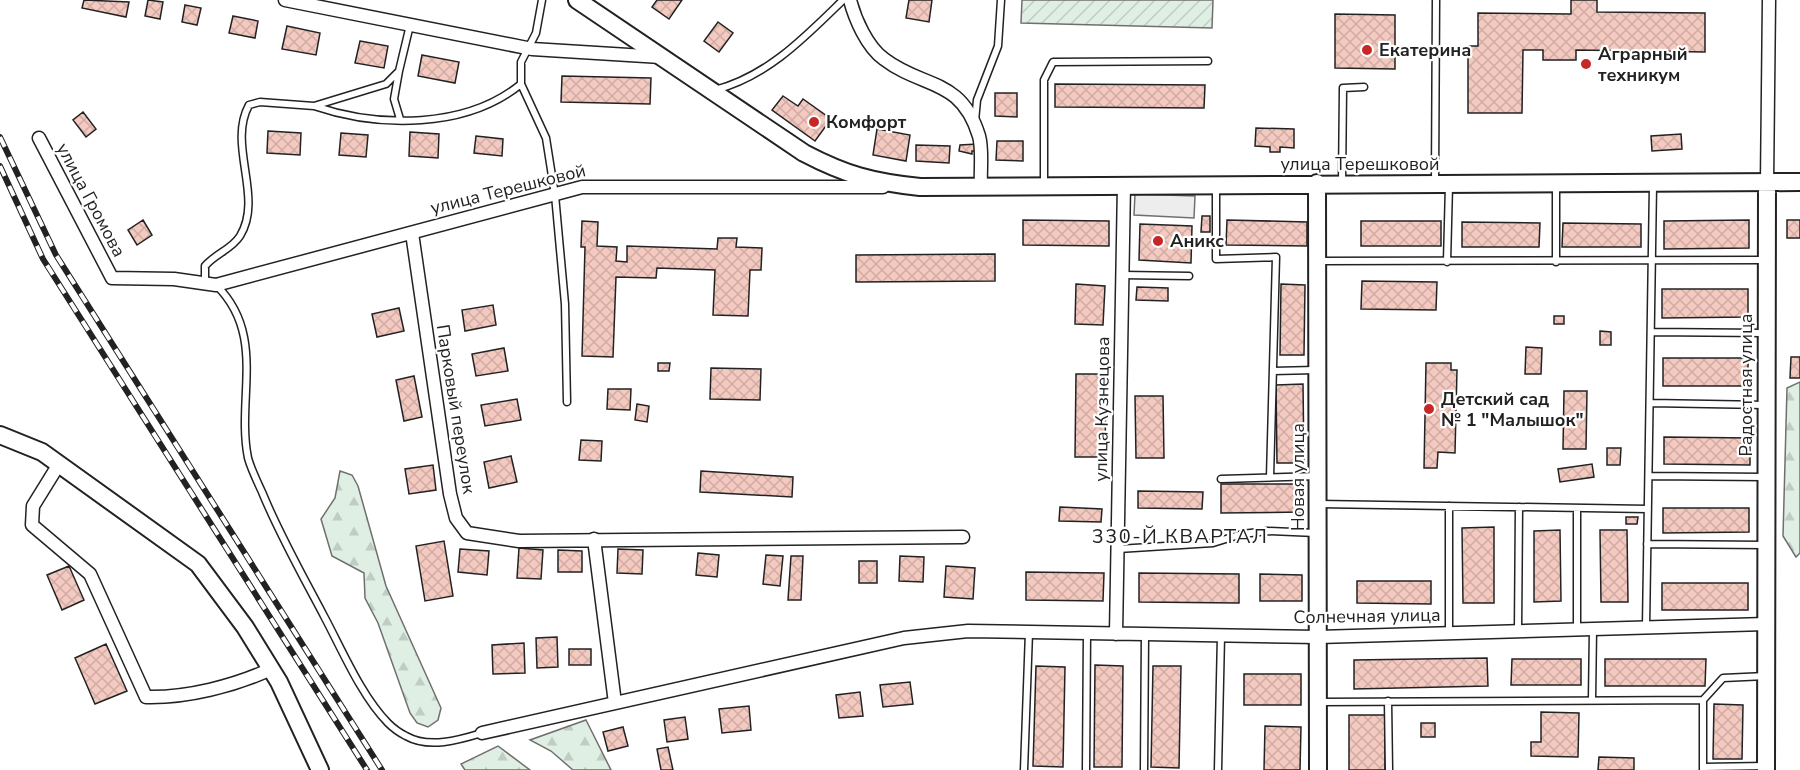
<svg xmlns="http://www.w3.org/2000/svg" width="1800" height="770" viewBox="0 0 1800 770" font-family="'Nunito Sans',sans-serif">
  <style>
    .forest { fill: url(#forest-firs); stroke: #6f6f6f; stroke-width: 1.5 }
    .garden { fill: url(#garden-furrows); stroke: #6f6f6f; stroke-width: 1.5 }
    .parking { fill: #ededed; stroke: #6f6f6f; stroke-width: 1.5 }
    .building { fill: url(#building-cross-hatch); stroke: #222; stroke-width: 1.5 }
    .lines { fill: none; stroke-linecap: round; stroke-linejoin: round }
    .lane-casing { stroke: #222; stroke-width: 9 }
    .street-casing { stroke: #222; stroke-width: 15 }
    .secondary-casing { stroke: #222; stroke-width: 20 }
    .lane { stroke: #fff; stroke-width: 6 }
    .street { stroke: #fff; stroke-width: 12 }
    .secondary { stroke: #fff; stroke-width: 16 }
    .rail-casing { stroke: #222; stroke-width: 6 }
    .rail { stroke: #fff; stroke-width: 4; stroke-dasharray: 11; stroke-linecap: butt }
    .poi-dot { fill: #c62828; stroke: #fff; stroke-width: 2 }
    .labels { text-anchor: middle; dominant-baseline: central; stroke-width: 4.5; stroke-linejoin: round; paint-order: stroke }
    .poi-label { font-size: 18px; font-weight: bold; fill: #222; stroke: #fff; text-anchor: start }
    .street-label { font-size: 18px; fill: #222; stroke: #fff }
    .neighbourhood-label { font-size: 20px; letter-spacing: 1.5px; fill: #222; stroke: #fff }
  </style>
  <defs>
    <pattern id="forest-firs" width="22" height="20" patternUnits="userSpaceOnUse" patternTransform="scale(1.5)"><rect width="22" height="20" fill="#e0efe3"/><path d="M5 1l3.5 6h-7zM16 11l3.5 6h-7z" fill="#c0cdc2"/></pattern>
    <pattern id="garden-furrows" width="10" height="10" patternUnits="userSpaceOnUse" patternTransform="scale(1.5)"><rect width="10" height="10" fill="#e0efe3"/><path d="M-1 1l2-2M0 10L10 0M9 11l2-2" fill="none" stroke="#c0cdc2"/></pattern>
    <pattern id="building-cross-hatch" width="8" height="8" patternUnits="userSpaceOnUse" patternTransform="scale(1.5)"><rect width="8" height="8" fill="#f3c9c0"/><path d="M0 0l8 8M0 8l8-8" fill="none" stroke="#d0aca5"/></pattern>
  </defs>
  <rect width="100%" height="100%" fill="#fff"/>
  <path class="forest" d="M1800,382v171l-4,4 -13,-21 4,-148z
    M340,471l12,4 6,11 28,100 55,122 -3,12 -10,7 -11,-4 -7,-10 -32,-90 -13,-25 -1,-25 -32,-17 -11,-37 14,-21z
    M586,720l25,50h-38l-22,-19 -21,-11z
    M498,746l32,24h-65l-4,-6z"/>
  <path class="garden" d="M1022,0h191l-1,28 -191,-5z"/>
  <path class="parking" d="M1135,194l60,2 -1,22 -60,-3z"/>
  <path class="building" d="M84,0l45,2 -3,15 -44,-9z
    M148,0l15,2 -3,17 -15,-3z
    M657,0h25l-13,19 -17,-12z
    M909,0h23l-3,22 -23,-4z
    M1571,0h26v12l108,1v39l-129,-2v10h-33v-10h-20l-1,63h-54v-67h10v-33l93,1z
    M185,5l16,3 -4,17 -15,-3z
    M1335,14l60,1v54l-60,-1z
    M233,16l25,5 -3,17 -26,-5z
    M718,22l15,11 -14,19 -15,-11z
    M287,26l33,7 -4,22 -34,-6z
    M360,41l28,5 -4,22 -29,-5z
    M422,55l37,7 -4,21 -37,-7z
    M562,76l89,2 -1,26 -89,-2z
    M1055,84l150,1 -1,23 -149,-1z
    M995,93h22v24l-22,-1z
    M783,96l15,10 5,-7 28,20 -16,22 -43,-31z
    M83,112l13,17 -10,8 -13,-17z
    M1256,128l38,1v19l-14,-1v5h-10v-5l-15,-1z
    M877,129l33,6 -4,26 -33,-6z
    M268,131l33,2 -1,22 -33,-2z
    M410,132l29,2 -1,24 -29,-2z
    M341,133l27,2 -2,22 -27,-2z
    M1681,134l1,15 -30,2 -1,-15z
    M476,136l27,3 -1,17 -28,-3z
    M997,141h26v20l-27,-1z
    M977,144v7h-5v3l-13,-3 1,-6z
    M916,145l34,1 -1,17 -33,-2z
    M1202,216h8v16h-9z
    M143,220l9,15 -15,10 -9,-15z
    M1023,220l86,1v25l-86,-1z
    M1227,220l80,2v24l-81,-1z
    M1749,220v28l-85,1v-28z
    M1787,220h13v18h-13z
    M582,221l16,1 -1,24 20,1 -1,14 11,1v-16l90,3 1,-11h19l-1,9 26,1 -1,22h-11l-2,46 -35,-1 2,-45 -58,-2 -1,10 -40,-1 -3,80 -31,-1 3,-109h-4z
    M1361,221h80v25h-80z
    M1462,222l78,1 -1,24h-77z
    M1563,223l78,1v23h-79z
    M1140,224l52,2 -1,37 -52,-3z
    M995,254v27l-139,1v-27z
    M1362,281l75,1 -1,28 -75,-1z
    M1076,284l29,2 -2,39 -28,-1z
    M1281,284l24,1 -1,70h-24z
    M1137,287l31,1v13l-32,-1z
    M1662,289h86v28l-86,1z
    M493,305l3,20 -31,6 -3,-21z
    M399,308l5,23 -27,6 -5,-23z
    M1554,316h10v8h-10z
    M1600,331l11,1v13h-11z
    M1526,347l16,1 -1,26h-16z
    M504,348l4,23 -32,5 -4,-22z
    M1791,357h9v21h-10z
    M1663,358h85v28h-85z
    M658,363h12l-1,8h-11z
    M1426,363h25v7h6l-2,83 -17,-1 -1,16h-13z
    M711,368l50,1 -1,31 -50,-1z
    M1076,374h30l-1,83h-30z
    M414,376l8,41 -18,4 -8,-41z
    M1303,384l1,79h-27l-1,-78z
    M608,389h23l-1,21 -23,-1z
    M1564,391h23l-1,58h-23z
    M1135,396h28l1,62h-28z
    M517,399l4,21 -36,6 -4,-21z
    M637,404l12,2 -2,16 -12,-2z
    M1664,437l86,1v27l-86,-1z
    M581,440l21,1 -1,20 -22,-1z
    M1607,448h14l-1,17h-13z
    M511,456l6,26 -28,6 -5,-26z
    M1592,464l2,13 -34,5 -2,-13z
    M433,465l3,25 -27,4 -4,-25z
    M701,471l92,6 -1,20 -92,-5z
    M1221,484h82v28l-82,1z
    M1138,491l65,1 -1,17 -64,-1z
    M1060,507l42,2 -1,13 -42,-1z
    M1663,508h86v24l-86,1z
    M1626,517h12l-1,7h-11z
    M1494,527v76h-31l-1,-75z
    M1560,530l1,71 -27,1v-71z
    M1600,530h27l1,72h-27z
    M444,541l9,55 -28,5 -9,-55z
    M519,548l24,2 -2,29 -24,-1z
    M460,549l29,2 -2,24 -29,-3z
    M618,549l25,1 -1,24 -25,-1z
    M558,550l24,1v21h-24z
    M698,553l21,2 -2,22 -21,-2z
    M766,555l17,1 -3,30 -17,-2z
    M791,556h12l-2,44h-13z
    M900,556l24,1 -1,25 -24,-1z
    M859,561h18v22h-18z
    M69,566l15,34 -22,10 -15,-35z
    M946,566l29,2 -2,31 -29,-2z
    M1026,572l78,1 -1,28 -77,-1z
    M1139,573l100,1v29l-100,-1z
    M1260,574l42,1v26h-42z
    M1357,581h74v23l-74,-1z
    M1662,583h86v27h-86z
    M557,637l1,30 -21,1 -1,-30z
    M524,643l1,30 -32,1 -1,-29z
    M106,644l21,47 -32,13 -20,-46z
    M569,649h22v16h-22z
    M1487,658l1,28 -134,3v-29z
    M1512,659h69v26h-70z
    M1605,659h101l-1,27h-100z
    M1095,665l28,1 -1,101h-28z
    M1036,666l29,1 -2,100 -30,-1z
    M1153,666h28l-2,102 -28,-1z
    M1244,674h57v31h-57z
    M910,682l3,22 -30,3 -3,-22z
    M860,692l3,24 -24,2 -3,-23z
    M1714,704l29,1 -1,54h-29z
    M749,706l2,24 -29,3 -3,-24z
    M1541,712l38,1 -1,44 -47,-1v-14h10z
    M1349,715h36v55h-36z
    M685,717l3,22 -21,3 -3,-22z
    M1421,723h14v14h-14z
    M1265,726l36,1 -1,43h-36z
    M623,727l5,19 -20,5 -5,-19z
    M668,747l5,23h-12l-4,-21z
    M1599,757l35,1v12h-36z"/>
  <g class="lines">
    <g class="lane-casing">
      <path id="lane" d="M542,0l-6,33 -15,29v22l25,54 9,57 10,109 2,98
        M399,71l-5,28 6,20
        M715,90c53,-14 90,-53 128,-90
        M314,106c65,22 152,23 207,-22
        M975,121l2,-21 21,-54 3,-46
        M1342,183l1,-95 21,-1
        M1435,183l1,-183
        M1044,185v-105l9,-18 155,-1
        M1216,188v71l60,-2 -6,220
        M1319,261l446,-1
        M1447,262l2,-77
        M1556,262v-77
        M1122,275l67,1
        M205,283v-17c10,-12 27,-17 35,-30 24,-39 -13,-91 9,-131l11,-3 54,4 72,-22 13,-13 11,-46
        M216,285c51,50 20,113 32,173 3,11 9,23 14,34 18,44 41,84 63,126 17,32 37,79 63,105 5,5 12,10 18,13 23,13 53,4 76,-3
        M1651,332l113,1
        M1273,371l42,-1
        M1650,403l115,2
        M1649,476l116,1
        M1221,479l96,-3
        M1318,504l330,5
        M1577,508v121
        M1647,544l118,1
        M1118,549l95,-6 29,-9 26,-3 48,2
        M1646,627l7,-442
        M1518,631l1,-124
        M1449,633v-127
        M1592,700l1,-71
        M1703,700v70
        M1388,701l1,69
        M1320,702l383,-2 20,-22 43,-2
        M1703,767l63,-1
        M1024,770l5,-138
        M1086,770l1,-137
        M1144,770l1,-136
        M1218,770l3,-134"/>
    </g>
    <g class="street-casing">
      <path id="street" d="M285,0l247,49 129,8
        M850,0c5,19 17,47 34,59 39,30 77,18 95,77 4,14 1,34 2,50
        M39,138l73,140 62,1 42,6 366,-98h301
        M1767,183l2,-183
        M412,233l38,261 6,24 11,15 52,8 444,-4
        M59,464l-26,42 -1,19 58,49 56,123c41,1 88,-11 125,-28
        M594,539l21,164
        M1116,634l8,-450
        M482,733l422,-95 64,-7 350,6 448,-13"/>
    </g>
    <g class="secondary-casing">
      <path id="secondary" d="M577,0l227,153c42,22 68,29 116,34l880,-5
        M1317,183l1,587
        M0,435l42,17 156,112 47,63 34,55 41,88
        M1766,770l1,-587"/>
    </g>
    <use href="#lane" class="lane"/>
    <use href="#street" class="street"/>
    <use href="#secondary" class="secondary"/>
    <g class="rail-casing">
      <path id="rail" d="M0,137l56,118 326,515
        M0,166l43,93 324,511"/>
    </g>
    <use href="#rail" class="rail"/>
  </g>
  <g class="poi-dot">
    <circle cx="1367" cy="50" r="6"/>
    <circle cx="1586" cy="64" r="6"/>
    <circle cx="814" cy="122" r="6"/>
    <circle cx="1158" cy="241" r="6"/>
    <circle cx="1429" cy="409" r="6"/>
  </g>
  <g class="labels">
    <g class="poi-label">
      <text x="1379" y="50">Екатерина</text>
      <text x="1598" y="54">Аграрный<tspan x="1598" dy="21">техникум</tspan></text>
      <text x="826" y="122">Комфорт</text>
      <text x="1170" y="241">Аникс</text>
      <text x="1441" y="399">Детский сад<tspan x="1441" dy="21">№ 1 "Малышок"</tspan></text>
    </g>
    <g class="street-label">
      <text x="1360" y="164">улица Терешковой</text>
      <text transform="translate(508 189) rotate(-14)">улица Терешковой</text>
      <text transform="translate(91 200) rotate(62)">улица Громова</text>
      <text transform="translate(1746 385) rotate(-90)">Радостная улица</text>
      <text transform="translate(456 409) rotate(81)">Парковый переулок</text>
      <text transform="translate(1102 409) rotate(-89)">улица Кузнецова</text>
      <text transform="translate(1298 477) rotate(-90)">Новая улица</text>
      <text transform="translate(1367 616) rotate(-1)">Солнечная улица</text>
    </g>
    <g class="neighbourhood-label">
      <text x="1180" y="536">330-Й КВАРТАЛ</text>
    </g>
  </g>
</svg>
